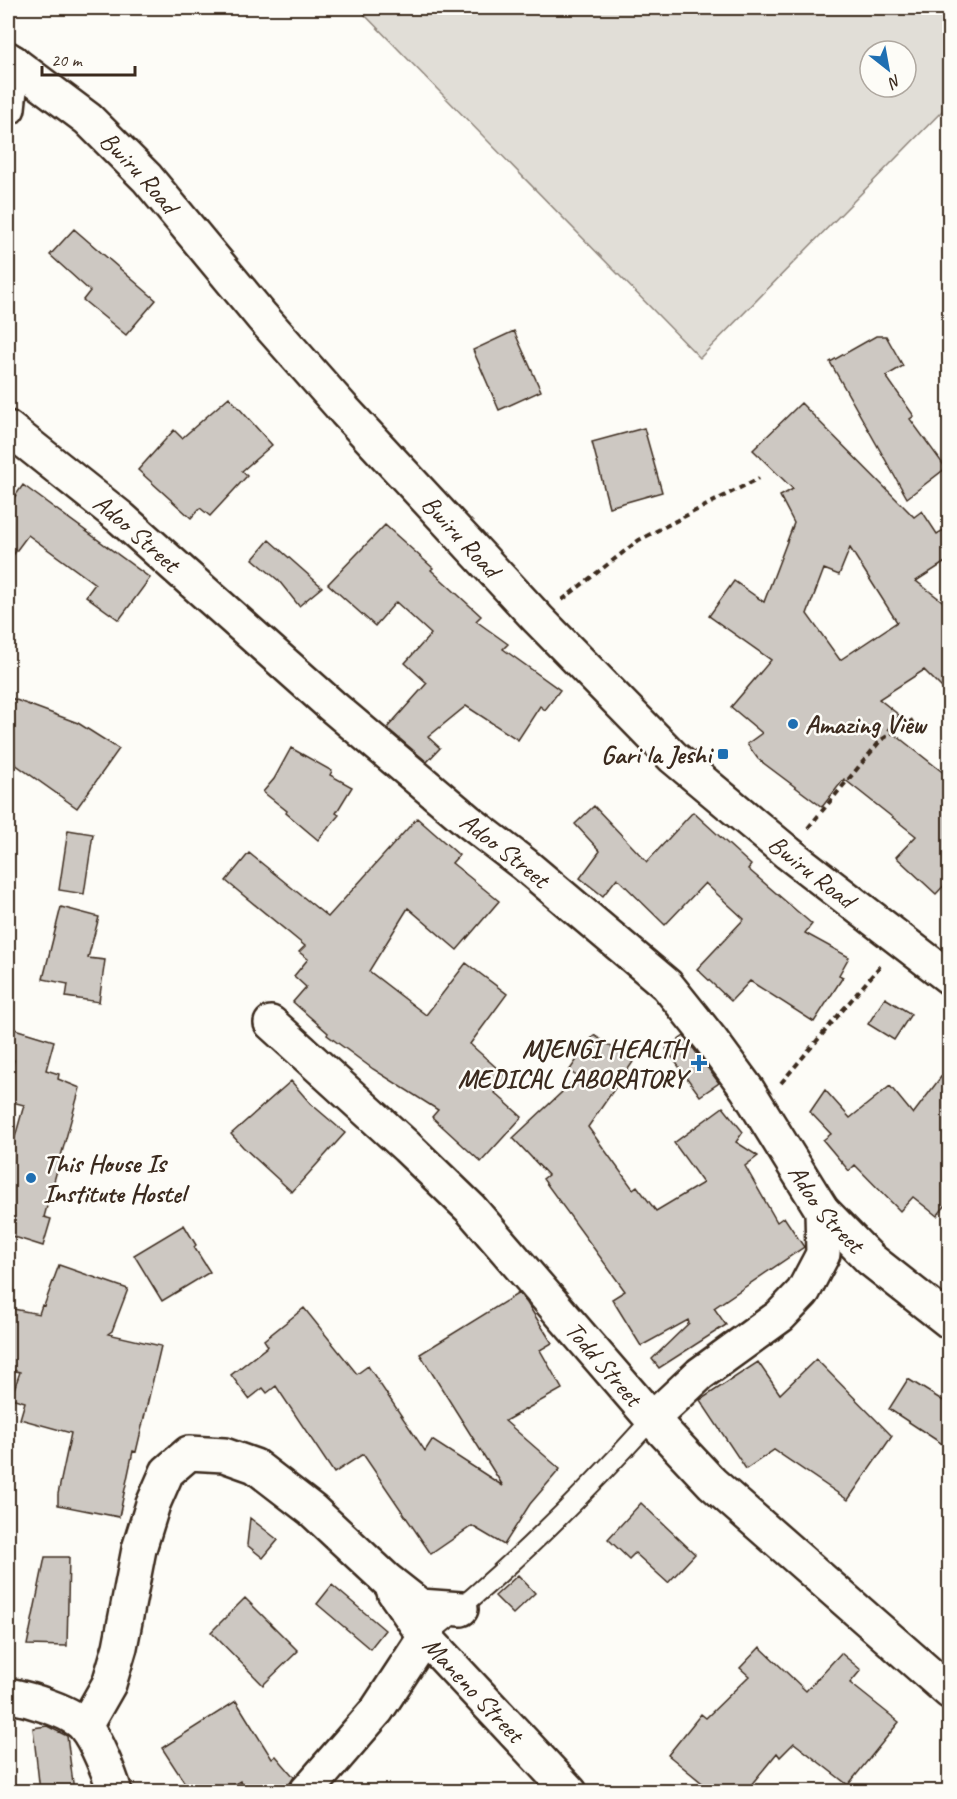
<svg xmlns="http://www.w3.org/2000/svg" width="957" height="1799" viewBox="0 0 957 1799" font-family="Caveat,sans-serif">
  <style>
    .green { fill: #e1ded7; stroke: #8e847a; stroke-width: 1.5; fill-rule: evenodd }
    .building { fill: #cdc8c2; stroke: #3b2a1e; stroke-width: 1.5; fill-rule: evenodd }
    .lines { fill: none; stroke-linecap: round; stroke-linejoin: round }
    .lane-casing { stroke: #3b2a1e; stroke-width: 22 }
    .street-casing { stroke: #3b2a1e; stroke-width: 38 }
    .secondary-casing { stroke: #3b2a1e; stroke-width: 38 }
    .path { stroke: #3b2a1e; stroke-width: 4; stroke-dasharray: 6 4.5; stroke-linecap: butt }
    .lane { stroke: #fdfcf7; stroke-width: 18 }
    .street { stroke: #fdfcf7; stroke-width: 33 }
    .secondary { stroke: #fdfcf7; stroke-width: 33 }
    .poi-dot { fill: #1f6fb2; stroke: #fdfcf7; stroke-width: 2 }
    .labels { text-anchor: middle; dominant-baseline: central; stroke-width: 5; stroke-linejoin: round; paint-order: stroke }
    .street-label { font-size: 26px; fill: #3b2a1e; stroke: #fdfcf7 }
    .poi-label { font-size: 26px; font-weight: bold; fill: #3b2a1e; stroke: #fdfcf7; text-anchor: start }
  </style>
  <rect width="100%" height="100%" fill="#fdfcf7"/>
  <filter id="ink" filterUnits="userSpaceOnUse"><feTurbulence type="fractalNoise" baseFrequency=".0167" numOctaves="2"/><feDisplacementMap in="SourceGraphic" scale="12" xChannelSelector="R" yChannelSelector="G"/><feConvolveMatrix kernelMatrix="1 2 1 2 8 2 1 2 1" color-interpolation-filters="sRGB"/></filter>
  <g filter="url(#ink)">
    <path class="green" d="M358,8h591v96l-249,254zM870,51h36v36h-36z"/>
    <path class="building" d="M74,229l82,71 -30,35 -43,-35 7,-9 -40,-36z
      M514,331l27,60 -42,19 -26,-60z
      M876,336h10l17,30 -17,10 28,40 -4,3 36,49 -39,30 -77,-136z
      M229,397l43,48 -30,26 5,5 -37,40 -10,-8 -9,10 -53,-48 36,-40 8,8z
      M801,403l113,114 8,-6 15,23 13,-8v33l-34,22 34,26v89l-26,-26 -45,29 20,16 -11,14 62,49v101l-14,15 -40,-37 20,-21 -72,-57 -22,28 -64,-48 -11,-15 15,-11 -31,-26 40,-47 -62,-44 25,-35 30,21 30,-79 -14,-27 13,-7 -40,-39zM850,548l47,74 -57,38 -33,-46 17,-45 15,6z
      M644,428l18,64 -53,15 -17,-65z
      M23,485l127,93 -31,42 -33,-24 9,-12 -67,-49 -20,27v-56z
      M385,525l48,43 -2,2 50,46 -5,5 32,23 -5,5 57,41 -15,20 -5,-4 -22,34 -52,-34 -38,31 12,11 -13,14 -40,-34 40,-45 -22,-20 26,-29 -35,-32 -21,24 -47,-42z
      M269,540l53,47 -23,19 -20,-25 -26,-22z
      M8,697l70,26 41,26 -42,59 -69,-49z
      M291,748l41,23 -2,4 22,12 -16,26 3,2 -21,25 -32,-27 1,-2 -24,-19 11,-13z
      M594,806l53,56 46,-50 58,53 -3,4 64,55 -7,9 44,24 -10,18 4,2 -29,45 -64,-41 -19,20 -34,-32 47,-50 -39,-36 -40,42 -48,-47 -14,18 -23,-18 20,-27 -25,-27z
      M417,818l42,37 -7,8 47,38 -42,49 -49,-42 -39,63 57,44 40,-52 41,31 -37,50 38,34 -13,15 27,24 -41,45 -49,-45 6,-7 -65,-41 -46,-34 1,-2 -35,-31 13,-15 -12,-11 14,-17 -9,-7 6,-6 -79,-65 23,-28 79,64z
      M68,830l25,4 -9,60 -25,-4z
      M61,907l38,10 -11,41 17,2 -6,42 -33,-5 2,-13 -25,-5z
      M885,998l26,16 -17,26 -26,-16z
      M8,1027l46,14 -8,29 13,4 -1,5 22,9 -36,129 7,2 -8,27 -35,-11v-73l16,-57 -16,-4v-19l6,-22 -6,-1z
      M594,1035l39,27 -45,65 45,62 4,-3 19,25 47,-28 -29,-40 49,-36 20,25 -7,10 22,14 -13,10 32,56 7,-5 20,30 -90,61 12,17 -67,43 -7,-9 37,-36 -1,-3 -47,26 -29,-47 13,-8 -82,-112 5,-4 -35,-37 65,-61 -9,-6z
      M684,1036l35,47 -19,13 -34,-47z
      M950,1065v135l-13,16 -24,-19 -13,14 -45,-46 -6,6 -26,-31 8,-6 -21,-22 15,-22 25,28 40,-32 23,28z
      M291,1081l19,22 35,30 -53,59 -49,-45 -12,-13z
      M184,1225l12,20 -2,2 16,25 -48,29 -28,-46z
      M59,1265l69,24 -16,42 -4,3 53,12 -25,106 -3,-1 -14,66 -61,-12v-11l13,-61 -51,-14 5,-17 -14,-4 9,-26 -12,-3v-61l31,6 3,-9 2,1z
      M519,1293l8,10 25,40 -12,7 22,39 -57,32 55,48 -30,35 -26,41 -32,-19 -41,28 -68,-100 -29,19 -58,-87 -9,7 -4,-5 -14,11 -18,-24 37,-29 -4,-6 40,-32 53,66 11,-8 57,85 7,-11 71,46 -83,-132z
      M816,1359l76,77 -44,64 -74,-50 -28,19 -46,-69 58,-38 22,32z
      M908,1379l42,26v44l-61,-40z
      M641,1503l54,51 -27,29 -33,-30 -6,6 -21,-20z
      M250,1518l28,22 -15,18 -16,-13z
      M45,1557h24l-2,89 -40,-1z
      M518,1575l17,18 -22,21 -18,-18z
      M332,1585l53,45 -15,19 -53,-45z
      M245,1598l53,53 -35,34 -52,-53z
      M760,1647l46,44 35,-38 20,17 -11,13 49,39 -51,63 -54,-42 -14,14 -3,-4 -31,38h-34l-44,-36 33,-41 5,4 43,-42 -9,-8z
      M236,1701l36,58 4,-3 18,21 -6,10 -6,4h-33l-9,-10 -16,10h-34l-28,-43z
      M47,1726l20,10 7,55h-34l-7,-63z"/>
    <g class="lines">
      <g class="lane-casing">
        <path id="lane" d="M425,1637c83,-66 157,-140 227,-218"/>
      </g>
      <g class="street-casing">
        <g id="street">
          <path id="s1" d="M8,428l113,90 211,188 136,115 56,43 143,121 44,55 36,49 75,121 48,49 80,63"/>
          <path id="s2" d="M271,1023l136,124 63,61 182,211 60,64 238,209"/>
          <path d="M652,1419l48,-45 80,-58 23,-24 20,-38 -1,-44"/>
          <path id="s3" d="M394,1592l31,45 145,155"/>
          <path d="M8,1695c20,4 64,16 77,32 11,13 25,48 30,65"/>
          <path d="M85,1726l24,-42 11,-37 19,-98 14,-45 14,-32 22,-19 35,2 31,11 57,44 75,70 33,26 41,3"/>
          <path d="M306,1792l71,-82 48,-73"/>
        </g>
      </g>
      <g class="secondary-casing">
        <g id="secondary">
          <path id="s4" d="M8,59l80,60 59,59 115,139 83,94 193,208 135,138 115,96 162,125"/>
          <path d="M8,108l5,-46"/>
        </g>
      </g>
      <path class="path" d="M562,600l77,-60 120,-62
        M808,828l73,-88 32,-20
        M781,1083l100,-118"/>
      <use href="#lane" class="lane"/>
      <use href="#street" class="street"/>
      <use href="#secondary" class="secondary"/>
    </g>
  </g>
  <g class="poi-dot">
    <circle cx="793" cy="724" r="6"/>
    <rect x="717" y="748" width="12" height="12" rx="3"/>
    <path d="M696 1054h6v6h6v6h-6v6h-6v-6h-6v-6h6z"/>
    <circle cx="31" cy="1178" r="6"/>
  </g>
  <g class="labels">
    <g class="street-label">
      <text stroke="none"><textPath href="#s4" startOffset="174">Bwiru Road</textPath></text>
      <text stroke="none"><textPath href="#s1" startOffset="166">Adoo Street</textPath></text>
      <text stroke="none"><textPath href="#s4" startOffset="660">Bwiru Road</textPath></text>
      <text stroke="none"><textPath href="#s1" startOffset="652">Adoo Street</textPath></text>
      <text stroke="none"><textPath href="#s4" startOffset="1146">Bwiru Road</textPath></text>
      <text stroke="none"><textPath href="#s1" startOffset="1138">Adoo Street</textPath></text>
      <text stroke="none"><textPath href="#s2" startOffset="477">Todd Street</textPath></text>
      <text stroke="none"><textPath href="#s3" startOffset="126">Maneno Street</textPath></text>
    </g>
    <g class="poi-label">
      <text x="805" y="724">Amazing View</text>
      <text x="711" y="754" text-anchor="end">Gari la Jeshi</text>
      <text x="686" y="1048" text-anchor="end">MJENGI HEALTH<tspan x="686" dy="30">MEDICAL LABORATORY</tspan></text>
      <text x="43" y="1163">This House Is<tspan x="43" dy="30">Institute Hostel</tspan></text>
    </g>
  </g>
  <rect width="957" height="1799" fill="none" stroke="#fdfcf7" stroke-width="30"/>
  <rect x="15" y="15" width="927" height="1769" fill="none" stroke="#3b2a1e" stroke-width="2" filter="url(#ink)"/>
  <g transform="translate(888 69) rotate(149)"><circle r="28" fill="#fdfcf7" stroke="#afa8a0" stroke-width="1.5"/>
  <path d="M0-4.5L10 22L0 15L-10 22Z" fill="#1f6fb2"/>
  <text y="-9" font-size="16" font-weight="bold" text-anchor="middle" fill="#3b2a1e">N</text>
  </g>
  <path d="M42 66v9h93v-9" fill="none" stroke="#3b2a1e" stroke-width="3"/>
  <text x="51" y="66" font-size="18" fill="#3b2a1e" stroke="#fdfcf7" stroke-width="4.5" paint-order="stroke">20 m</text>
</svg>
